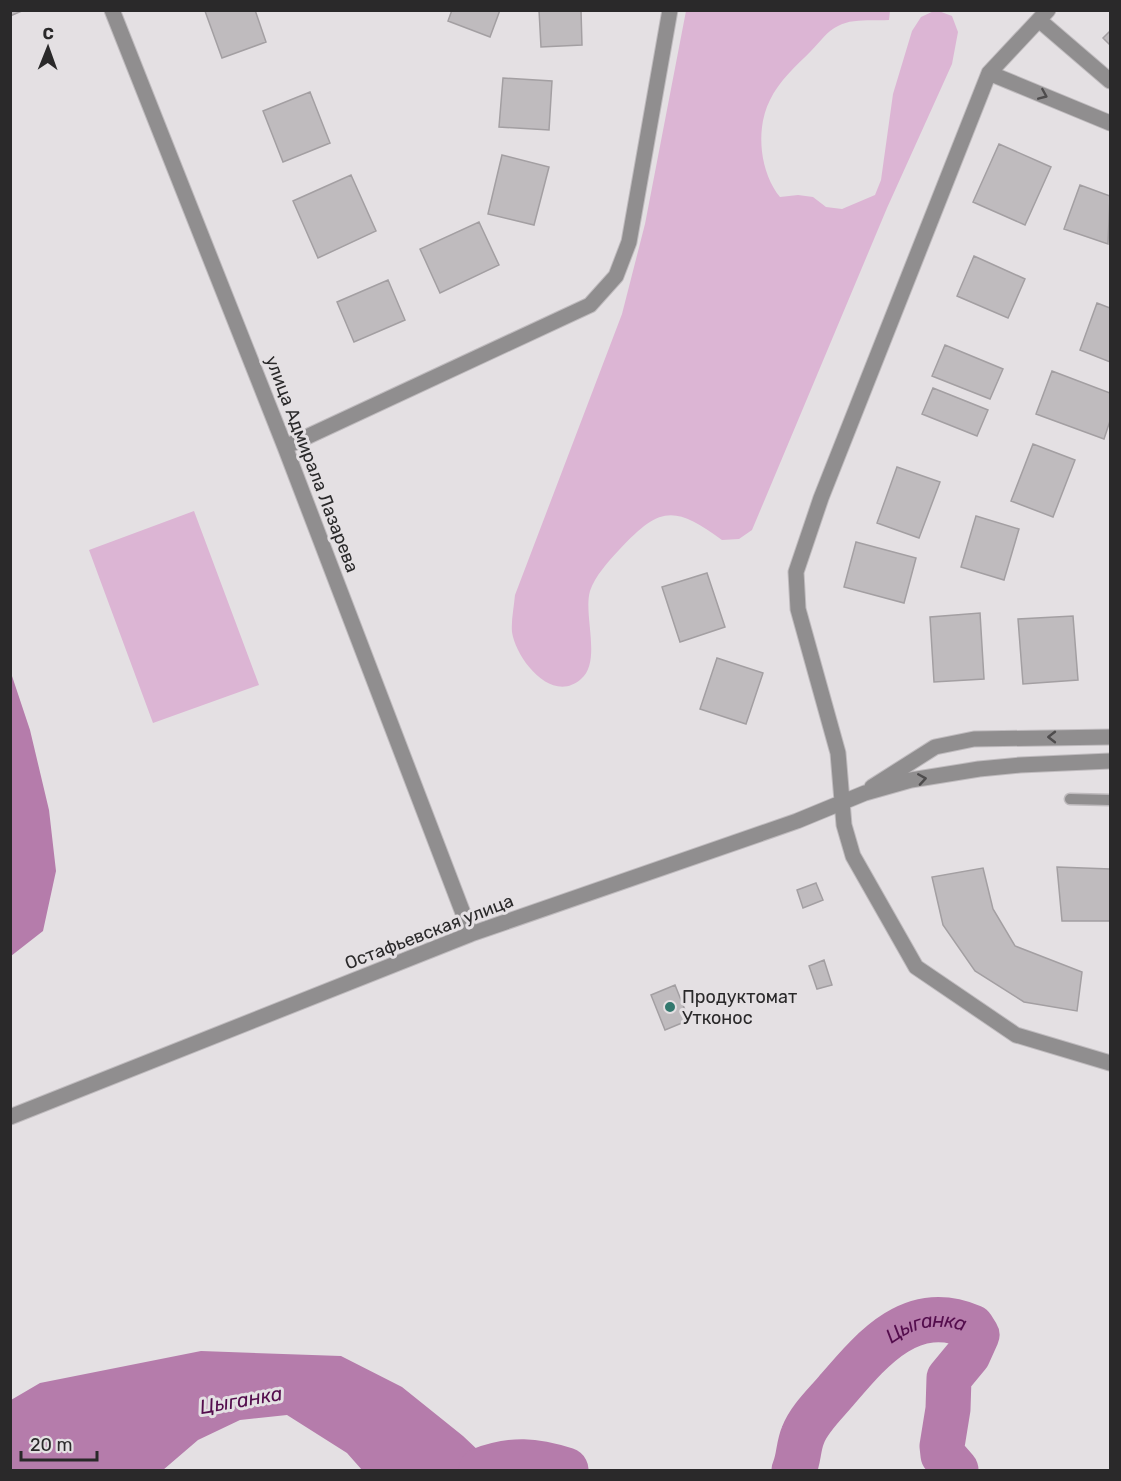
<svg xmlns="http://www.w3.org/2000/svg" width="1121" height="1481" viewBox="0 0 1121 1481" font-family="Rubik,sans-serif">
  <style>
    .green { fill: #dcb5d4 }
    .water { fill: #b57cab }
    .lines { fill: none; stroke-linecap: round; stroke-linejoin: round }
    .river { stroke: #b57cab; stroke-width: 45 }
    .building { fill: #bfbbbe; stroke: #a39fa2; stroke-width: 1.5 }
    .service-casing { stroke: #bfbbbe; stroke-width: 13 }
    .minor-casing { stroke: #bfbbbe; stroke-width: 17 }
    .service { stroke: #908e8f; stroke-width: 10 }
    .minor { stroke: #908e8f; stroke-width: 15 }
    .oneway { stroke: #4e4c4d }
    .poi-dot { fill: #32786e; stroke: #e4e0e3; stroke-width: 2 }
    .labels { text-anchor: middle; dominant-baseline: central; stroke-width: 6; stroke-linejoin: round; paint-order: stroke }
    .street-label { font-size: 18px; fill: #2a292a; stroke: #e4e0e3 }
    .poi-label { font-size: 18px; fill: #2a292a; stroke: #e4e0e3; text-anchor: start }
    .water-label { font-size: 20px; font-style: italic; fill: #540d4d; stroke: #e4e0e3 }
  </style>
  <rect width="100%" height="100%" fill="#e4e0e3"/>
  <path class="green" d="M686,11h204l-1,9c-16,1 -37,-2 -51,6 -10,4 -19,17 -27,25 -15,15 -32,30 -41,49 -15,29 -10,73 10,97l18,-2 15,2 13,10 16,2 33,-14 6,-15 12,-86 19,-63 9,-14 15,-7 16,6 6,16 -6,32 -65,144 -135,322 -13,9 -17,1c-48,-35 -62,-34 -103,10 -11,12 -24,26 -29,41 -7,24 12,70 -9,88 -29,26 -65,-20 -69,-47 -1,-12 2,-25 3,-37l107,-281 23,-90z
    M194,511l65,174 -106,38 -64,-173z"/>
  <path class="water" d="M10,670l20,60 19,80 7,61 -13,60 -32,25z
    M201,1351l140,5 61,31 61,49 36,34h-137l-15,-17 -60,-38 -47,5 -42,20 -35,30h-152v-70l29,-17z"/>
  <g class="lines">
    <g class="river">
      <path d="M481,1470c31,-12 54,-10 85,0"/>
      <path id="s1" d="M794,1470c5,-11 4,-23 9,-35 6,-16 22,-31 33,-44 36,-42 75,-90 136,-64l5,8 -9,20 -19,23 -1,31 -6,37 1,9 13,15"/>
    </g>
  </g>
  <path class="building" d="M10,10h14l-14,6z
    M255,10l11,32 -44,16 -17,-47z
    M452,10h48l-10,27 -42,-16z
    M539,10h42l1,35 -41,2z
    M1110,31v14l-7,-7z
    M503,78l49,3 -3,49 -50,-3z
    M310,92l20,51 -47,19 -20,-51z
    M999,144l52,23 -26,58 -52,-23z
    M502,155l47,12 -15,58 -46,-11z
    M351,175l25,56 -58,27 -25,-57z
    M1080,185l30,11 -2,48 -44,-15z
    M479,222l20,43 -59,28 -20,-44z
    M974,256l51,23 -17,39 -51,-22z
    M388,280l17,40 -51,22 -17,-40z
    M1097,303l13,5v54l-30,-12z
    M945,345l58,24 -13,30 -58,-23z
    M1052,371l58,22v28l-6,18 -68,-25z
    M933,388l55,22 -11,26 -55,-22z
    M1033,444l42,16 -22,57 -42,-16z
    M897,467l43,15 -21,56 -42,-15z
    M976,516l43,13 -15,51 -43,-13z
    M856,542l60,16 -12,45 -60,-16z
    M707,573l18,54 -45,15 -18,-55z
    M980,613l4,66 -50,3 -4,-65z
    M1073,616l5,64 -55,4 -5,-65z
    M717,658l46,15 -17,51 -46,-15z
    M1057,867l53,2v52h-48z
    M983,868l10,41 22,37 67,26 -5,39 -53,-9 -49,-31 -32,-46 -11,-48z
    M816,883l7,17 -20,8 -6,-18z
    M824,960l8,25 -15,4 -8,-23z
    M675,985l14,35 -24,10 -14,-35z"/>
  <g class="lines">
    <g class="service-casing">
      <path id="service" d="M1070,799l40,1"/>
    </g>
    <g class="minor-casing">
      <path id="minor" d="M112,10l173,437 186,487
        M1048,10l-59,63 -168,425 -25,74 2,37 40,144 6,72 9,31 63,111 100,68 94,28
        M1039,20l71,61
        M989,73l121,50
        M285,447l305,-142 26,-29 13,-34 41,-232
        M872,787l63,-40 39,-8 136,-2
        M10,1117l461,-183 326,-113 68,-28 46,-13 68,-11 41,-4 90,-4"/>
    </g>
    <use href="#service" class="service"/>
    <use href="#minor" class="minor"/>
  </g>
  <defs><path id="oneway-chevron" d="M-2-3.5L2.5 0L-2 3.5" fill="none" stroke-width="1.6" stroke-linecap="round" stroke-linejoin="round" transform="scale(1.5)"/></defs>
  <g class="oneway">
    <use href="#oneway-chevron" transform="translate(1043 95) rotate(23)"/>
    <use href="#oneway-chevron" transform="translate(1052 737) rotate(180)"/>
    <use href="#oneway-chevron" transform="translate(922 779) rotate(-9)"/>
  </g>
  <circle class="poi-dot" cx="670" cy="1007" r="6"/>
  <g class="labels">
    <g class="street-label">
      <text transform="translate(312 464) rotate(69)">улица Адмирала Лазарева</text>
      <text transform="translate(429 932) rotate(-21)">Остафьевская улица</text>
    </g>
    <g class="poi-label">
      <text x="682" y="997">Продуктомат<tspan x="682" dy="21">Утконос</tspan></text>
    </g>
    <g class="water-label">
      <text stroke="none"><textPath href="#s1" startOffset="207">Цыганка</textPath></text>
      <text transform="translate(241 1400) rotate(-10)">Цыганка</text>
    </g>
  </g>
  <rect width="1121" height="1481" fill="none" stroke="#2a292a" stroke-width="24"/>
  <g transform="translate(48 48) rotate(1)" stroke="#e4e0e3" stroke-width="4.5" paint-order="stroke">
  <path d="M0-4.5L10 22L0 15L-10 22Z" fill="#2a292a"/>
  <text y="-9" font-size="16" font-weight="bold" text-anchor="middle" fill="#2a292a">С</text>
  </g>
  <path d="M21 1451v9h76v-9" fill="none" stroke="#2a292a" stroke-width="3"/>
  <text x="30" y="1451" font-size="18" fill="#2a292a" stroke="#e4e0e3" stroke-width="4.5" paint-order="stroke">20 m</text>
</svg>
